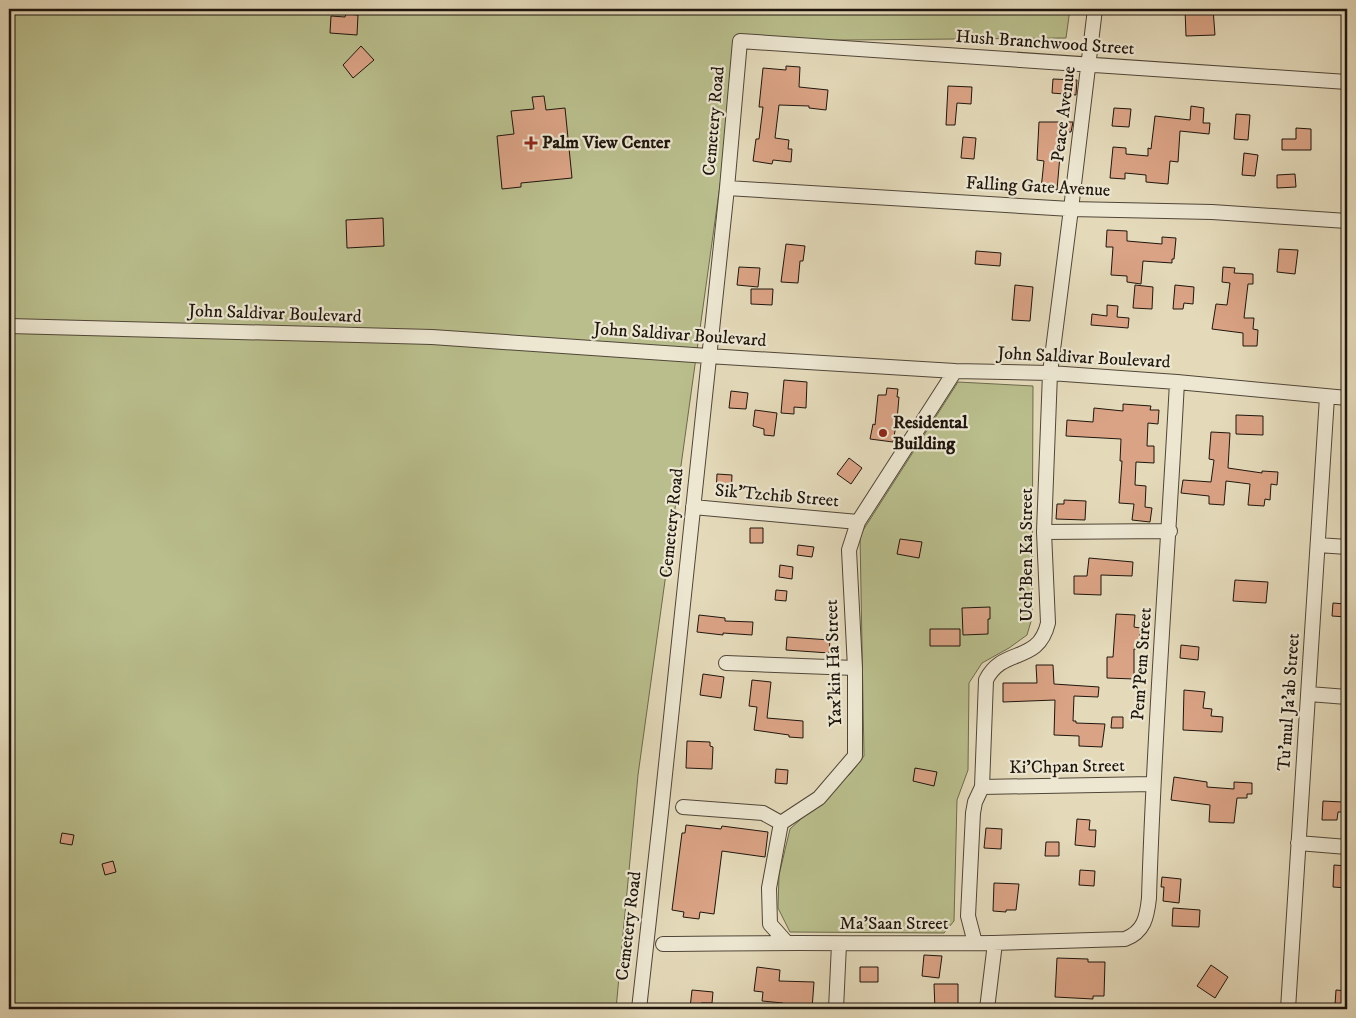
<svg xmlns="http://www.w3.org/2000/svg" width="1356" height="1018" viewBox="0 0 1356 1018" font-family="'IM FELL DW Pica',serif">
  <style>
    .green { fill: #b9be8c; stroke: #6c6a4c }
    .building { fill: #daa385; stroke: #1e150d }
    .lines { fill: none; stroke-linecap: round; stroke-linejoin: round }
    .minor-casing { stroke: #504638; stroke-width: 16 }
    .minor { stroke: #ede7d2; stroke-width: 14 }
    .poi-dot { fill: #8f2418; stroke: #ede7d2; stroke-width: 2 }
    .labels { text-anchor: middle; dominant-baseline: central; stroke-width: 4.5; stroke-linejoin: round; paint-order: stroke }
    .street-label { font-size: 18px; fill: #1e150d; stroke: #ede7d2 }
    .poi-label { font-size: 18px; font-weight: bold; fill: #1e150d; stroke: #ede7d2; text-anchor: start }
  </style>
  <rect width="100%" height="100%" fill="#e4daba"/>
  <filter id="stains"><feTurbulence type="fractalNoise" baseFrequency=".004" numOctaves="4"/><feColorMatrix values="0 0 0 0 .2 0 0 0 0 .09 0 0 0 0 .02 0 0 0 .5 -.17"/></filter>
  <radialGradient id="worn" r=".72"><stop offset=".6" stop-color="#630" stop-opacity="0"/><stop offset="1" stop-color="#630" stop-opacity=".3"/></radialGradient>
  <path class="green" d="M9,9h1061l-4,29 -326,3 -102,734 -22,234h-607z
    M958,382l75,4 -1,232 -5,17 -18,13 -27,15 -13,20 -1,87 -11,30 -3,121 -10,12 -154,-1 -12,-24 1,-33 11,-46 60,-55 14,-18 -4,-221z"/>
  <path class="building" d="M1185,9h28l2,26 -29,1z
    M346,14l12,1 -1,20 -27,-2 1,-17 14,1z
    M361,46l13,14 -21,18 -10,-13z
    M786,66l14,1 -1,20 29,3 -2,20 -17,-2v-2l-30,-1 -4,33 14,2 -1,9h4l-1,13 -18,-2 -1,4 -19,-3 3,-22h3l4,-32h-4l4,-39 23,2z
    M1053,79l24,1 -1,15 -24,-2z
    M948,86l24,1 -1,17 -14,-1 -2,22h-9z
    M544,96l2,14 19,-2 7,70 -51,5v4l-19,2 -5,-53 17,-2 -3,-23 23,-2 -2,-12z
    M1191,106l13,2 -1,15h7l-1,11 -29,-3 -2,31 -8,-1 -2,23 -22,-2v-7l-21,-2v6l-15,-1 3,-31 13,1v6l22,2v-8l3,1 4,-33 35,4z
    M1114,108l17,1 -2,18 -17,-1z
    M1236,114l14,1 -2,25 -14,-1z
    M1039,122h34l-2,10h-9l-5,58 -16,-1 3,-28 -7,-1z
    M1296,128l15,1v21h-29v-11h14z
    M963,137l13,1 -2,21 -13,-1z
    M1244,153l14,2 -3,21 -13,-1z
    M1295,174l1,13 -19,1v-13z
    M383,218l1,28 -37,2 -1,-28z
    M1107,230l20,1v10l35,3v-7l14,1 -2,21h-2v4l-29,-2 -2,23 -14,-2v-6l-16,-1 2,-28h-7z
    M786,244l19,2 -2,15h-3l-2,22 -17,-1z
    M1279,249l19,1 -3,24 -18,-2z
    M976,251l25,2 -1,13 -25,-2z
    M739,267l21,1 -2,19 -21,-2z
    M1223,267l12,1 -1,5 19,1v10h-5l-4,34h10l-1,11 5,1 -1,16h-14v-13l-31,-4 4,-25 11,1 3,-22 -8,-1z
    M1015,285l18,2 -3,34 -18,-1z
    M1135,285l18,2 -1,22 -19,-1z
    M1175,285l19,2 -1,17 -9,-1 -1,6h-10z
    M751,289h22l-1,16 -21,-1z
    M1107,305l11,1 -1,11 12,1 -1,10 -37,-3 1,-11 15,2z
    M784,380l23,2 -1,26 -12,-1v7l-13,-1z
    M887,388l11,1 -1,8h2l-2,23 -4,22 -23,-3 3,-15 2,1 3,-30h8z
    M731,391l17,2 -2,16 -17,-1z
    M1123,404l28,2 -1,4h9l-1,14 -10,-1 -1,23h7v17l-18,-1 -1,23 11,1 -1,21 7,1 -2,14 -18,-2 2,-16 -15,-1 3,-42h-2l1,-22 -55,-3 1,-16 26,2 1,-14 29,3z
    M755,410l22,3 -3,23 -10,-1v-6l-11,-3z
    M1236,415l27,1v19l-27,-1z
    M1211,432l19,1 -2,35 34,5v-2l16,1 -1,13 -6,-1 -1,16 -5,-1 -1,7 -16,-1 2,-21 -24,-3 -2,24 -15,-1v-8l-28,-3 2,-13 28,2 3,-22 -5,-1z
    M849,458l13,10 -11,16 -14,-10z
    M717,474l15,1 -1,21 -15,-1z
    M1064,500l22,1 -1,19 -29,-1 1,-15h7z
    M750,528h13v15h-13z
    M900,539l22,3 -3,16 -22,-4z
    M798,545l16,2 -2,10 -15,-2z
    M1089,558l44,4 -1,14 -31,-1v20l-27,-1v-18h13z
    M780,565l13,2 -1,12 -13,-2z
    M1235,580l33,2 -2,21 -33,-2z
    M776,590l11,1 -1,10 -11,-1z
    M1333,603l13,1v13l-14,-1z
    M990,607v12h-2v15l-25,1 -1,-27z
    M1116,614l19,1 -1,12 6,1 -1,21h-5v30l-27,-1v-21h6z
    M699,615l26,3v3l28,1 -1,13 -29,-2v2l-26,-3z
    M930,629h30v17h-30z
    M787,637l43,3 -1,13 -43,-3z
    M1181,645l18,2 -1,13 -18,-2z
    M1036,665h17l1,19 45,3 -1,10 -24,-1 -1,25h3v2l29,1 -3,23 -23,-1v-10l-25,-1 1,-35 -52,2v-19h34z
    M703,674l21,3 -3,21 -21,-3z
    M752,680l19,2 -4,36 36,3v17l-14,-1v-2l-35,-5 3,-23 -8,-1z
    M1184,690l21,2 -2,16 9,1 -1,7 12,1 -1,15 -39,-2z
    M1112,717h11v11h-12z
    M687,741l23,1v4l3,1 -1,22 -26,-1z
    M915,768l22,4 -3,14 -21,-5z
    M776,769l12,1 -1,14 -12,-1z
    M1174,777l33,5v5l27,2v-7l18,1v11h-5v4h-10l-3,25 -25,-1 1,-17 -39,-5z
    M1323,801l20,1v10h-5l-1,8h-15z
    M1077,819l13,1 -1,10h7l-1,17 -20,-2z
    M686,825l35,4 1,-3 46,6 -3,25 -43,-6 -8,63 -14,-2 -1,7 -16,-2 1,-5 -12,-2 10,-77h3z
    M986,828l16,1 -1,20 -17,-1z
    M62,833l12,2 -2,10 -12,-2z
    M1046,842h13v14h-14z
    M113,861l3,11 -11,3 -3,-11z
    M1334,865l13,1v22l-14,-1z
    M1080,870l15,1 -1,15 -15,-1z
    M1162,877l19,2 -2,24 -16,-2 1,-14h-3z
    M994,883l25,1 -3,26h-10v2l-13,-1z
    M1173,908l27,2 -1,17 -27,-1z
    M924,955l18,1 -3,22 -17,-2z
    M1057,958l31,1v3h17l-1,34h-11v3l-38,-2z
    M1211,965l17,12 -13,21 -18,-12z
    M757,967l23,3 -1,11 35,1 -2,27h-29v-6l-21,-2 1,-9 -9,-1z
    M860,967h18v15h-18z
    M934,984h24v21l-9,1v3h-14z
    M692,990l21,2 -1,11h-11l-1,6 -10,-1z
    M1336,990l11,1v15l-12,-1z"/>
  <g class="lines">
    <g class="minor-casing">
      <path id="minor" d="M727,188l344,21 141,3 135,9
        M9,326l423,11 276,19 247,15 95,2 127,9 170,16
        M693,507l165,15
        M1044,532l126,-1
        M1318,545l29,2
        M726,663l129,5
        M1309,694l38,3
        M982,787l170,-3
        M683,807l80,6 18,10
        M1298,843l49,4
        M786,942l-16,-18 -1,-36 12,-65 38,-25 36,-42v-88l-6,-118 9,-28 97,-151
        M975,943l-7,-27 5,-103 2,-11 7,-15 4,-107c17,-34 52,-15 62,-57l-4,-91 6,-159 21,-164 24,-200
        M663,944c110,-2 220,0 330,-1 44,-1 88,-3 132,-4 19,-7 22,-22 24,-41 5,-172 19,-344 28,-516
        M639,1009l22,-197 66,-624 13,-147 607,41
        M836,1009l3,-65
        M987,1009l8,-66
        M1288,1009l39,-612"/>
    </g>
    <use href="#minor" class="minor"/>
  </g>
  <g class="poi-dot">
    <path d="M528.5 135.5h5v5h5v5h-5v5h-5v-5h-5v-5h5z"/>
    <circle cx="883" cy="433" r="5"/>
  </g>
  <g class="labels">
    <g class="street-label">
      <text transform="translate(1045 43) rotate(4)">Hush Branchwood Street</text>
      <text transform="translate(1064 114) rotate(-83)">Peace Avenue</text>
      <text transform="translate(714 121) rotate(-85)">Cemetery Road</text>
      <text transform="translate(1038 187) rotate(3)">Falling Gate Avenue</text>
      <text transform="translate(275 314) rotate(2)">John Saldivar Boulevard</text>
      <text transform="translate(680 335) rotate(4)">John Saldivar Boulevard</text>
      <text transform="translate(1084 358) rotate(3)">John Saldivar Boulevard</text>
      <text transform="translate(777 496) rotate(5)">Sik'Tzchib Street</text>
      <text transform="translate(672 523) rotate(-84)">Cemetery Road</text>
      <text transform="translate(1027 555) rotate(-90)">Uch'Ben Ka Street</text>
      <text transform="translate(834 663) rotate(-92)">Yax'kin Ha Street</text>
      <text transform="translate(1142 664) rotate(-86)">Pem'Pem Street</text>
      <text transform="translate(1289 702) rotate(-86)">Tu'mul Ja'ab Street</text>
      <text transform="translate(1067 767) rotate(-1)">Ki'Chpan Street</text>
      <text x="894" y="924">Ma'Saan Street</text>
      <text transform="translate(629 926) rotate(-83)">Cemetery Road</text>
    </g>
    <g class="poi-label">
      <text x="542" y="143">Palm View Center</text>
      <text x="893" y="423">Residental<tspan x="893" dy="21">Building</tspan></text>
    </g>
  </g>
  <rect width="1356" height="1018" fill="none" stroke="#e4daba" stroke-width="30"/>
  <rect x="10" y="10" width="1336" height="998" fill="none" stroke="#1e150d" stroke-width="2.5"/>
  <rect x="15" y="15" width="1326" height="988" fill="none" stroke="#1e150d"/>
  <rect width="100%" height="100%" filter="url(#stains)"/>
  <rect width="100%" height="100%" fill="url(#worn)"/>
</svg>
